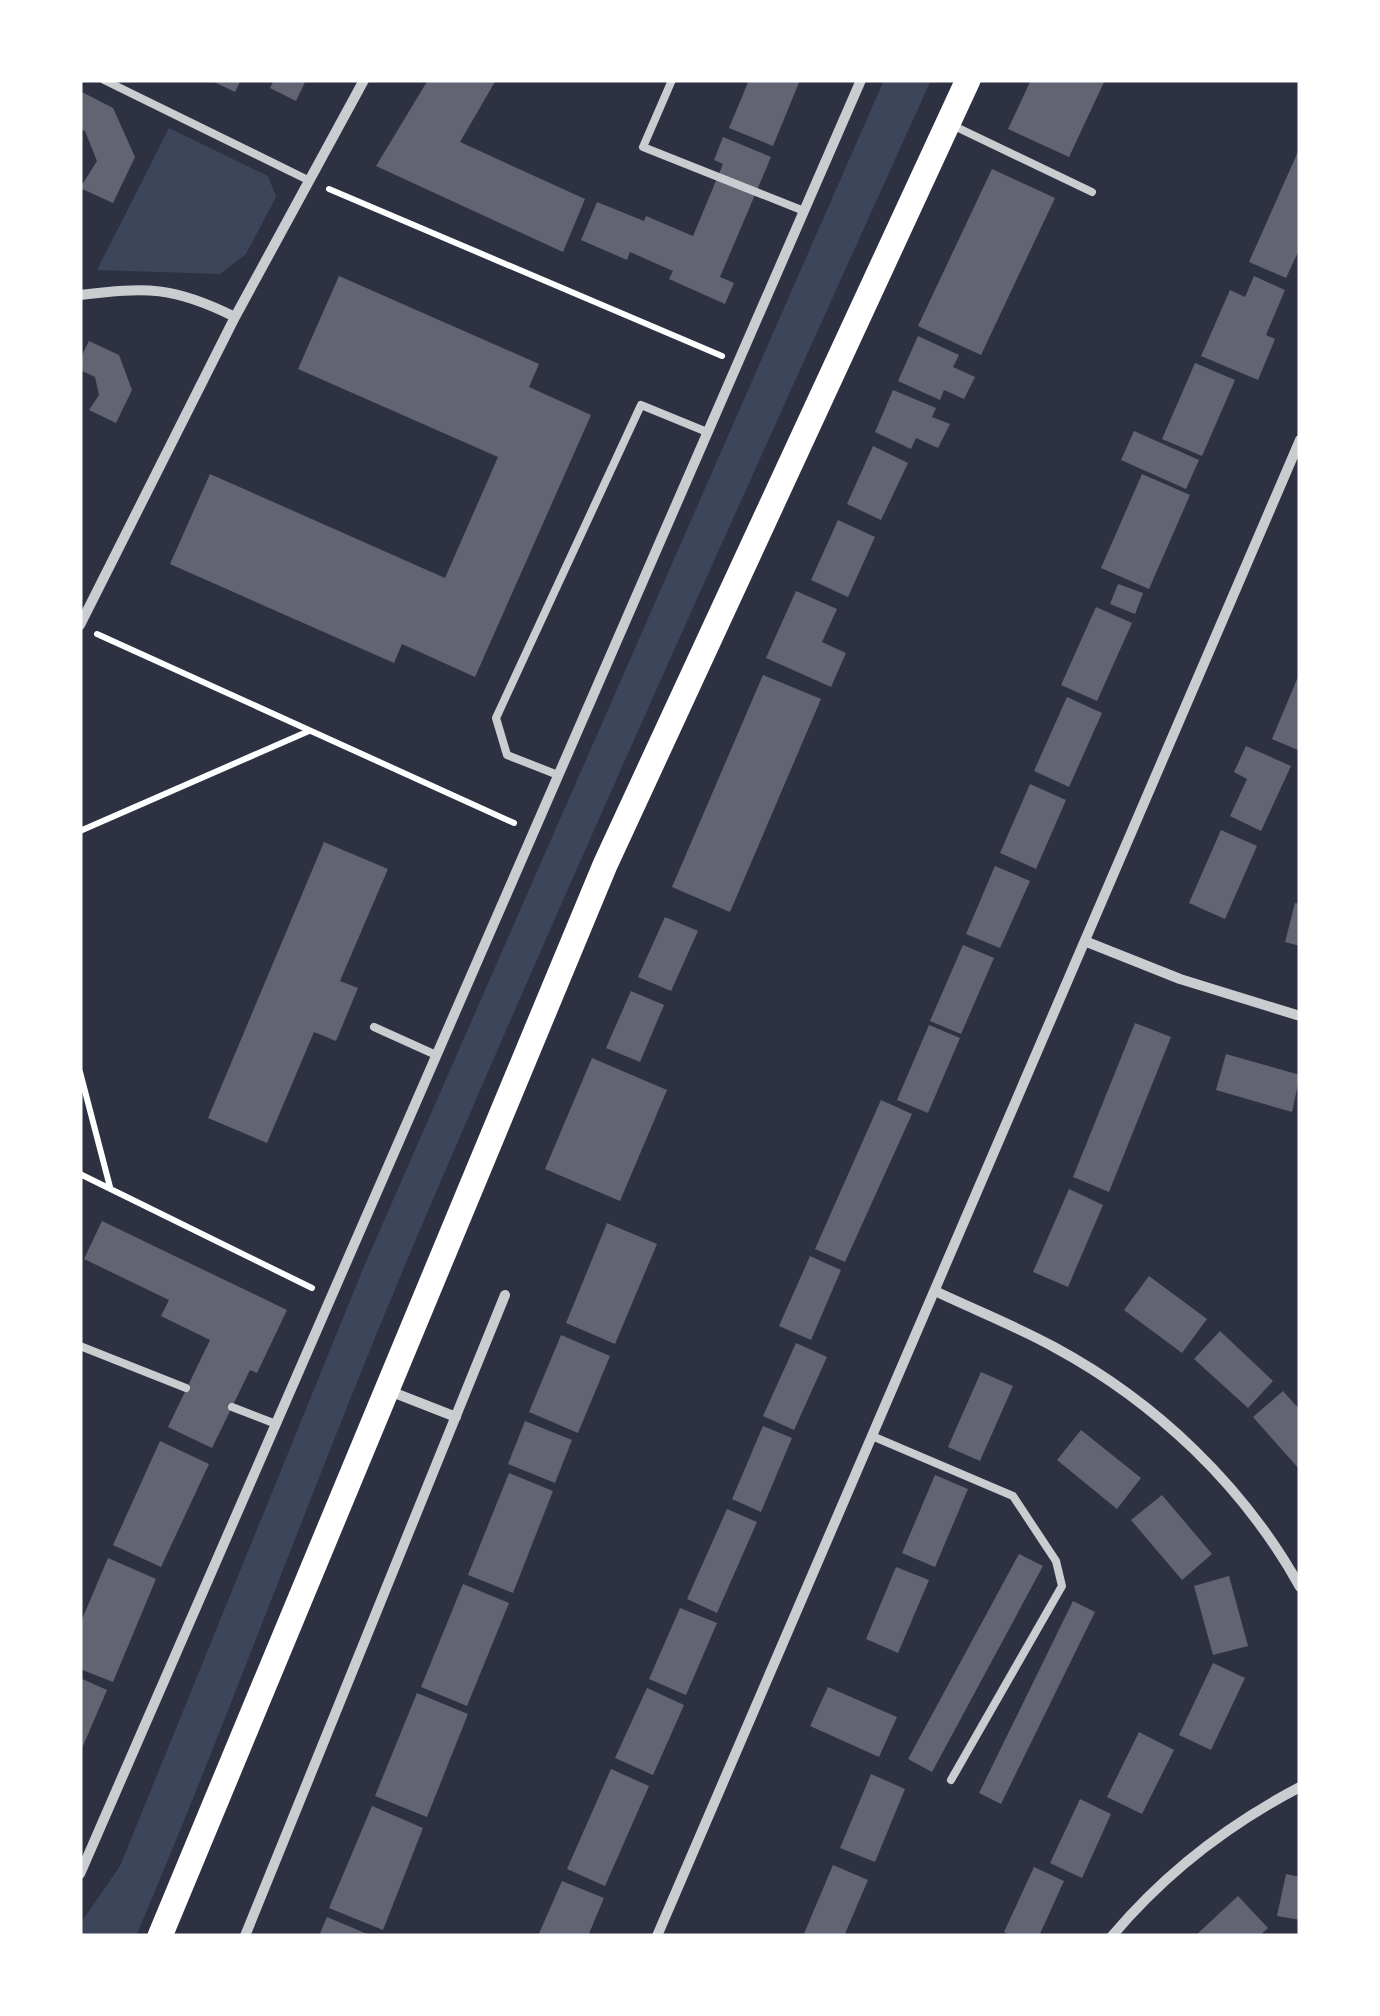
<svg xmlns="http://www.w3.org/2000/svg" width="1380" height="2016" viewBox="0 0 1380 2016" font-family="'Fira Sans',sans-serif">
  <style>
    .green { fill: #3c4559 }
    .building { fill: #626471 }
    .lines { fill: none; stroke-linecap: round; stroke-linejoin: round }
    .path { stroke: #fff; stroke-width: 6 }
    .service { stroke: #caccd0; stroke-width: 8 }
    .minor { stroke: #caccd0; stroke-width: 10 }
    .trunk { stroke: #fff; stroke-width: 25 }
  </style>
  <rect width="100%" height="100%" fill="#2d3142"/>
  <path class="green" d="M884,80h47c-174,385 -349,770 -515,1159 -98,231 -182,467 -280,697h-56v-12l40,-58 245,-602z
    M169,128l99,48 8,21 -30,57 -26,20 -123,-4z"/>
  <path class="building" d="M210,80h31l-6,12z
    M274,80h32l-10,21 -26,-13z
    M428,80h68l-36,62 125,57 -22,53 -187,-86z
    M749,80h51l-27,66 -44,-18z
    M1031,80h74l-36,77 -61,-28z
    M80,91l33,17 22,49 -22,46 -33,-15 17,-27 -12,-30 -5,-2z
    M723,137l48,20 -51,120 14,6 -9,21 -56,-25 4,-8 -43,-19 -3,8 -46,-20 16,-38 47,19 2,-5 47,20 30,-72 -9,-4z
    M1300,147v101l-14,30 -37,-16z
    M992,169l63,29 -74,157 -63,-29z
    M339,276l200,88 -10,23 62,28 -116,262 -73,-33 -8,19 -224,-99 40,-90 235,104 53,-121 -200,-88z
    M1254,276l31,14 -19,45 9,4 -17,41 -57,-24 29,-66 15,7z
    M918,336l41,19 -6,12 22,10 -11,22 -20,-9 -4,10 -42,-19z
    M89,341l30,14 13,35 -16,33 -27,-13 10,-15 -4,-18 -15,-7v-11z
    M1195,363l40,17 -33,76 -40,-17z
    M893,390l43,18 -4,9 18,7 -12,24 -22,-10 -5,11 -36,-17z
    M1134,431l65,29 -13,29 -65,-29z
    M873,446l35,17 -27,57 -34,-16z
    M1142,474l48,21 -41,94 -48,-21z
    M838,520l37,17 -27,60 -37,-17z
    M1118,584l25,9 -8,21 -25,-10z
    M796,591l41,18 -15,33 24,11 -15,34 -65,-29z
    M1096,607l36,16 -35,78 -36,-16z
    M1300,672v79l-28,-12z
    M763,675l58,24 -91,213 -58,-25z
    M1067,697l35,16 -33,74 -35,-16z
    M1246,746l45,20 -30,65 -31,-15 17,-37 -13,-7z
    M1030,784l36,16 -30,69 -36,-16z
    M1221,830l36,16 -32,73 -36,-16z
    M324,842l64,27 -48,112 18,7 -22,53 -22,-9 -47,111 -59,-25z
    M995,866l35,15 -30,67 -34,-14z
    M1295,903l5,1v42l-15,-4z
    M665,917l33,14 -27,60 -33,-14z
    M963,945l31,13 -33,76 -31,-13z
    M631,991l33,14 -24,57 -34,-14z
    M1135,1023l36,14 -62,155 -36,-15z
    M929,1025l31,13 -32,75 -31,-13z
    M1226,1054l74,21 -8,37 -76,-22z
    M592,1058l75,32 -47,111 -75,-32z
    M881,1100l31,14 -67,148 -30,-13z
    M1069,1189l34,16 -35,82 -35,-15z
    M102,1221l185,89 -30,63 -7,-3 -38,78 -44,-21 42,-87 -49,-24 8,-16 -85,-41z
    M607,1223l50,21 -42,100 -49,-21z
    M810,1256l31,14 -30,70 -32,-14z
    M1149,1276l58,43 -25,34 -58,-43z
    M1220,1331l53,50 -25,27 -54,-49z
    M561,1335l49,21 -32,77 -49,-21z
    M796,1343l31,14 -33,73 -31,-14z
    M981,1372l32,14 -33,75 -32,-14z
    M1283,1391l17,19v60l-47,-53z
    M525,1421l47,19 -17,43 -47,-19z
    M763,1426l29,12 -31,74 -29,-13z
    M1081,1430l60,48 -24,31 -60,-49z
    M160,1441l49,23 -48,103 -48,-22z
    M509,1473l44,18 -40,102 -45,-18z
    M935,1475l33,14 -33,78 -33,-14z
    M1162,1495l50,59 -30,26 -51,-60z
    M727,1509l30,13 -40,91 -30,-14z
    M1019,1554l24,12 -111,206 -24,-13z
    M108,1558l48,21 -43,103 -33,-13v-45z
    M896,1567l33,13 -31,73 -32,-14z
    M1229,1576l19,70 -35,9 -19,-69z
    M463,1584l46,19 -42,103 -46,-19z
    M1073,1601l22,11 -94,192 -22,-11z
    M680,1608l37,15 -31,72 -37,-16z
    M1213,1663l32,15 -34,72 -32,-15z
    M80,1678l27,12 -27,63z
    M828,1687l69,30 -18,40 -69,-31z
    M647,1688l37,17 -31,70 -38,-17z
    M417,1693l51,21 -41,103 -52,-21z
    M1139,1732l35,18 -32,64 -35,-17z
    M611,1769l38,17 -44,100 -38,-17z
    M871,1774l34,15 -30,73 -35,-14z
    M1080,1799l31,15 -29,64 -32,-15z
    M372,1806l51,22 -40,102 -54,-22z
    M833,1865l35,15 -24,56h-41z
    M1034,1867l30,14 -25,55h-27l-8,-4z
    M1286,1874l14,3v43l-23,-4z
    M562,1881l42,17 -16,38h-50z
    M1238,1896l30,32 -9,8h-64z
    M327,1917l45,19h-53z"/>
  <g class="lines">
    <path class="path" d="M329,189l393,167
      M97,634l417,189
      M80,831l229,-100
      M80,1072l30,115
      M80,1174l232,114"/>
    <path class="service" d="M104,80l204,100
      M672,80l-29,67 161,64
      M952,125l140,67
      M558,775l-51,-20 -11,-37 145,-313 66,27
      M374,1027l62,28
      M80,1346l106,42
      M232,1407l44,17
      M872,1436l141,60 43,65 6,25 -111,194"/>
    <path class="minor" d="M80,295c67,-8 93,-9 155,22
      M80,625l155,-308 129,-237
      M1087,942l93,37 120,37
      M935,1291c40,19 81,35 119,56 102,55 190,139 246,240
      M387,1390l69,27
      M80,1874l781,-1794
      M245,1936l260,-641
      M657,1936l643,-1496
      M1112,1936c53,-63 115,-111 188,-149"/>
    <path class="trunk" d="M160,1936l445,-1071 363,-785"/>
  </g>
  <rect width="1380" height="2016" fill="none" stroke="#ffffff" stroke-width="165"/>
</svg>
